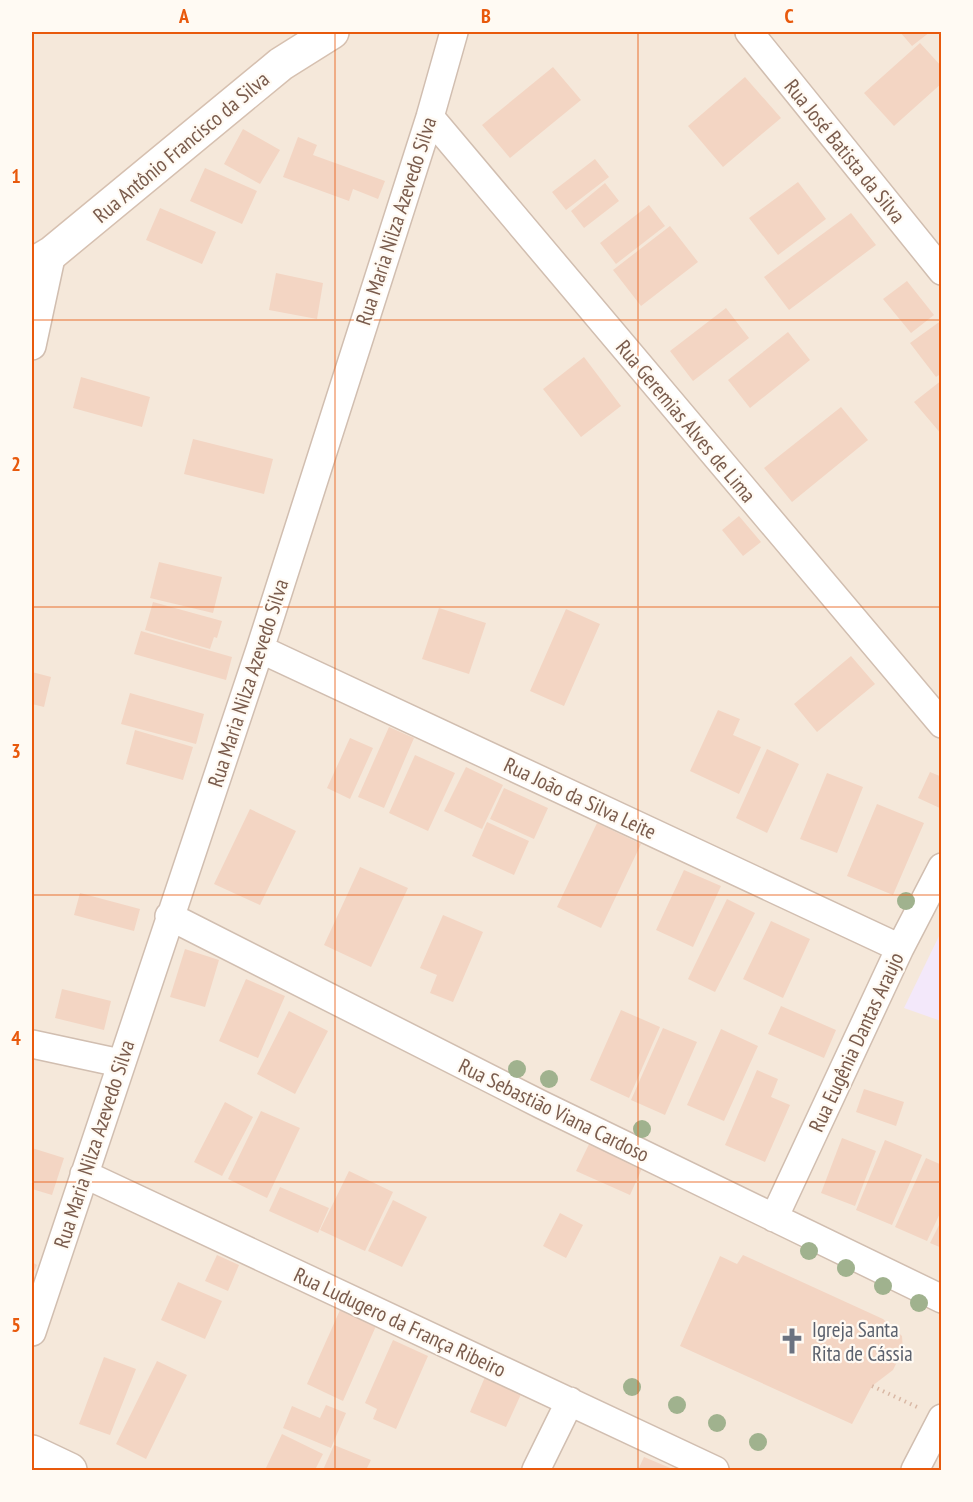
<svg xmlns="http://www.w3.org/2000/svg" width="973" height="1502" viewBox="0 0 973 1502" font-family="'PT Sans Narrow',sans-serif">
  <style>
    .residential { fill: #f5e8da }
    .education { fill: #f3e8fa }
    .building { fill: #f3d5c3 }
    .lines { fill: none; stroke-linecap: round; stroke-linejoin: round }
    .minor-casing { stroke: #d1beb0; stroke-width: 30 }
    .tertiary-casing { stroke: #d1beb0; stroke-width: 36 }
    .secondary-casing { stroke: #d6c0b0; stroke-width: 36 }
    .path { stroke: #d9b8a5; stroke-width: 4; stroke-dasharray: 1.5 4.5; stroke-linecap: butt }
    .minor { stroke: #fff; stroke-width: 27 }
    .tertiary { stroke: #fff; stroke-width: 33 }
    .secondary { stroke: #fff; stroke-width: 33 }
    .tree { fill: #a0b28e }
    .grid { fill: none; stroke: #e8590c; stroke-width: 1.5; stroke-opacity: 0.55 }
    .labels { text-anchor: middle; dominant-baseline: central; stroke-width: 4.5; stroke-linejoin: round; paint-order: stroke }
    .street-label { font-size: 21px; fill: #7a5c4d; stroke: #fffaf3 }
    .worship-label { font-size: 21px; fill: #5b616d; stroke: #fffaf3; text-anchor: start }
    .neatline { fill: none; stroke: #e8590c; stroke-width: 2 }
    .grid-label { font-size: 20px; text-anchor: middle; font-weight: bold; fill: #e8590c }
  </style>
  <rect width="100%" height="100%" fill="#fdf6ec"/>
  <path class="residential" d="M32,32h909v1438h-909z"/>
  <path class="education" d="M941,932v89l-37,-13z"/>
  <path class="building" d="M900,32h30l-18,14z
    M920,43l22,24v16l-48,43 -30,-33z
    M553,67l28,33 -71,58 -28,-33z
    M745,77l36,41 -58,49 -35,-41z
    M243,129l37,21 -20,34 -36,-20z
    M298,137l19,8 -4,10 72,26 -7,18 -25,-10 -4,12 -66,-24z
    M595,159l14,18 -43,33 -14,-18z
    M205,168l52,23 -15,33 -52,-23z
    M798,182l28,37 -48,36 -29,-37z
    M605,183l14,18 -35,27 -13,-17z
    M649,205l16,21 -49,38 -16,-21z
    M160,208l56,24 -14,32 -56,-24z
    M851,213l25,32 -87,65 -25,-33z
    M670,226l28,36 -57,44 -28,-36z
    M276,273l47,10 -6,36 -48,-9z
    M907,281l27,34 -23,18 -28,-34z
    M726,308l23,30 -56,43 -23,-30z
    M942,320v53l-6,4 -26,-34z
    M788,332l22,28 -60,48 -22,-28z
    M584,357l37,49 -40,31 -38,-48z
    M81,377l69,20 -8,30 -69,-19z
    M942,380v55l-28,-33z
    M841,407l27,33 -76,62 -28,-34z
    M193,439l80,20 -9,35 -80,-20z
    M739,516l22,26 -18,14 -21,-26z
    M159,562l63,15 -9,36 -63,-15z
    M153,602l69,19 -5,17 -3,-1 -4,12 -65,-19z
    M439,608l47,15 -17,51 -47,-15z
    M566,609l34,15 -36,82 -34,-15z
    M141,631l91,26 -6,23 -92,-26z
    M851,656l24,28 -58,48 -23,-28z
    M32,672l19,5 -7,30 -12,-3z
    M130,693l74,21 -8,30 -75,-20z
    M718,710l22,9 -7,16 28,12 -22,47 -49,-23z
    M389,727l25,11 -30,70 -26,-11z
    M135,730l58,17 -10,33 -57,-16z
    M350,738l23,10 -23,51 -23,-11z
    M767,749l32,15 -32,69 -31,-15z
    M415,755l40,18 -27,58 -39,-18z
    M466,767l37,18 -21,44 -38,-18z
    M930,772l12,5v32l-24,-11z
    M827,773l36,14 -26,66 -37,-14z
    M504,788l44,20 -14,31 -44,-20z
    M877,804l47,19 -31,72 -46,-19z
    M250,809l46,22 -36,74 -46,-21z
    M487,822l42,19 -15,34 -42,-19z
    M597,823l44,21 -40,84 -44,-21z
    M360,867l48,21 -37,79 -47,-22z
    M684,870l37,16 -28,61 -37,-17z
    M80,893l60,16 -6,22 -60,-16z
    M727,899l28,14 -40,79 -27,-13z
    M443,915l40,17 -30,70 -23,-9 7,-18 -17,-7z
    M771,921l39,18 -27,59 -40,-19z
    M185,949l34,11 -14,47 -35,-10z
    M246,979l39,17 -27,62 -39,-17z
    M62,989l49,12 -7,29 -49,-12z
    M781,1006l55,24 -12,28 -56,-24z
    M621,1010l39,17 -31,71 -39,-18z
    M289,1011l39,20 -33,63 -38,-20z
    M663,1028l34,14 -32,73 -34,-15z
    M721,1029l37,17 -34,75 -37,-16z
    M757,1070l21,9 -7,18 19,8 -25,57 -40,-17z
    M864,1089l40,13 -8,24 -40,-14z
    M225,1102l28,15 -31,59 -28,-14z
    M261,1111l39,17 -33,70 -39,-19z
    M842,1138l34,13 -21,55 -34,-13z
    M591,1140l53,24 -14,31 -54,-24z
    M885,1140l37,15 -30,70 -36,-15z
    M32,1148l32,10 -12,37 -20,-6z
    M926,1158l16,7v44l-15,32 -32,-14z
    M349,1171l44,21 -28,59 -45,-21z
    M280,1187l49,21 -11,25 -49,-22z
    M393,1200l34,17 -25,50 -34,-16z
    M560,1213l23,12 -17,33 -23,-12z
    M942,1219v29l-12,-5z
    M217,1255l22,10 -11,26 -23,-10z
    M743,1255l140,64 19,17 1,14 -10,20 -21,16 -20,38 -172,-78 40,-90 17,8z
    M32,1262l5,3 -5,11z
    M178,1282l44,19 -17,38 -44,-19z
    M340,1310l36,16 -33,75 -36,-17z
    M393,1340l35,16 -32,73 -23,-10 4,-10 -12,-6z
    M104,1357l32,12 -26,66 -31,-11z
    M157,1361l30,14 -41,84 -30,-15z
    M485,1377l37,15 -16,35 -36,-15z
    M326,1405l20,8 -15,35 -48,-20 9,-22 28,12z
    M282,1434l41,20 -8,16h-50z
    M334,1445l37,15 -5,10h-43z
    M644,1457l31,13h-37z"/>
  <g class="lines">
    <g class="minor-casing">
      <path id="minor" d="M749,32l193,239
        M430,117l512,607
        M32,346l20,-93
        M260,649l640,299
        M169,916l373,189 400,194
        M32,1044l88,19
        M84,1174l631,296
        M774,1218l126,-270 42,-81
        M32,1332l228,-683 170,-532 24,-85
        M536,1470l34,-69
        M915,1470l27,-52"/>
    </g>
    <g class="tertiary-casing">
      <path id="tertiary" d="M32,1452l38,18"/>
    </g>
    <g class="secondary-casing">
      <path id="secondary" d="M32,265l20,-12 229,-189 51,-32"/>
    </g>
    <path class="path" d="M872,1386l45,21"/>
    <use href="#minor" class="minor"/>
    <use href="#tertiary" class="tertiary"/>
    <use href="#secondary" class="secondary"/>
  </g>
  <g class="tree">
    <circle cx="906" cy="901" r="9"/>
    <circle cx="517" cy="1069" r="9"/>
    <circle cx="549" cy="1079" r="9"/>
    <circle cx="642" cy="1129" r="9"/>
    <circle cx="809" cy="1251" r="9"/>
    <circle cx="846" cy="1268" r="9"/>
    <circle cx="883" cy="1286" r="9"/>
    <circle cx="919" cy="1303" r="9"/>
    <circle cx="632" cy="1387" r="9"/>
    <circle cx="677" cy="1405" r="9"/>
    <circle cx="717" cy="1423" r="9"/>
    <circle cx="758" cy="1442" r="9"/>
  </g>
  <path class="grid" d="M335,32v1438M638,32v1438M32,320h910M32,607h910M32,895h910M32,1182h910"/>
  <defs>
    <g id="church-bare" transform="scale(2.07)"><path d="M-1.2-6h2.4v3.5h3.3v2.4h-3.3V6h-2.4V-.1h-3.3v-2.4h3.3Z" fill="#6b7280" stroke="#fffaf3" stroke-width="2.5" paint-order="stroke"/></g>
  </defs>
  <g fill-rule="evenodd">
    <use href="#church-bare" x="792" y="1341"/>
  </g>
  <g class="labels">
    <g class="street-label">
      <text transform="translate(181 147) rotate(-40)">Rua Antônio Francisco da Silva</text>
      <text transform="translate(845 151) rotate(51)">Rua José Batista da Silva</text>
      <text transform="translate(396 221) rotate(-72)">Rua Maria Nilza Azevedo Silva</text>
      <text transform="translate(686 421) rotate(50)">Rua Geremias Alves de Lima</text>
      <text transform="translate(248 683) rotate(-72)">Rua Maria Nilza Azevedo Silva</text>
      <text transform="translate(580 798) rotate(25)">Rua João da Silva Leite</text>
      <text transform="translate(856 1042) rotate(-65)">Rua Eugênia Dantas Araujo</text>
      <text transform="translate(554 1110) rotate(26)">Rua Sebastião Viana Cardoso</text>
      <text transform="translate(94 1144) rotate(-72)">Rua Maria Nilza Azevedo Silva</text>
      <text transform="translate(400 1322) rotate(25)">Rua Ludugero da França Ribeiro</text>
    </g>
    <g class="worship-label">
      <text x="812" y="1329">Igreja Santa<tspan x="812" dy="24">Rita de Cássia</tspan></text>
    </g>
  </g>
  <rect width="973" height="1502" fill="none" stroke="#fffaf3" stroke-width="66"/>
  <rect x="33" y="33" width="907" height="1436" class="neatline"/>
  <g class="grid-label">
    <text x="184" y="23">A</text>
    <text x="486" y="23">B</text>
    <text x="789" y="23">C</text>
    <text x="16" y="183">1</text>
    <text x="16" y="471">2</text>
    <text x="16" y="758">3</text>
    <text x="16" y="1045">4</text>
    <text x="16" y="1332">5</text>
  </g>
</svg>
